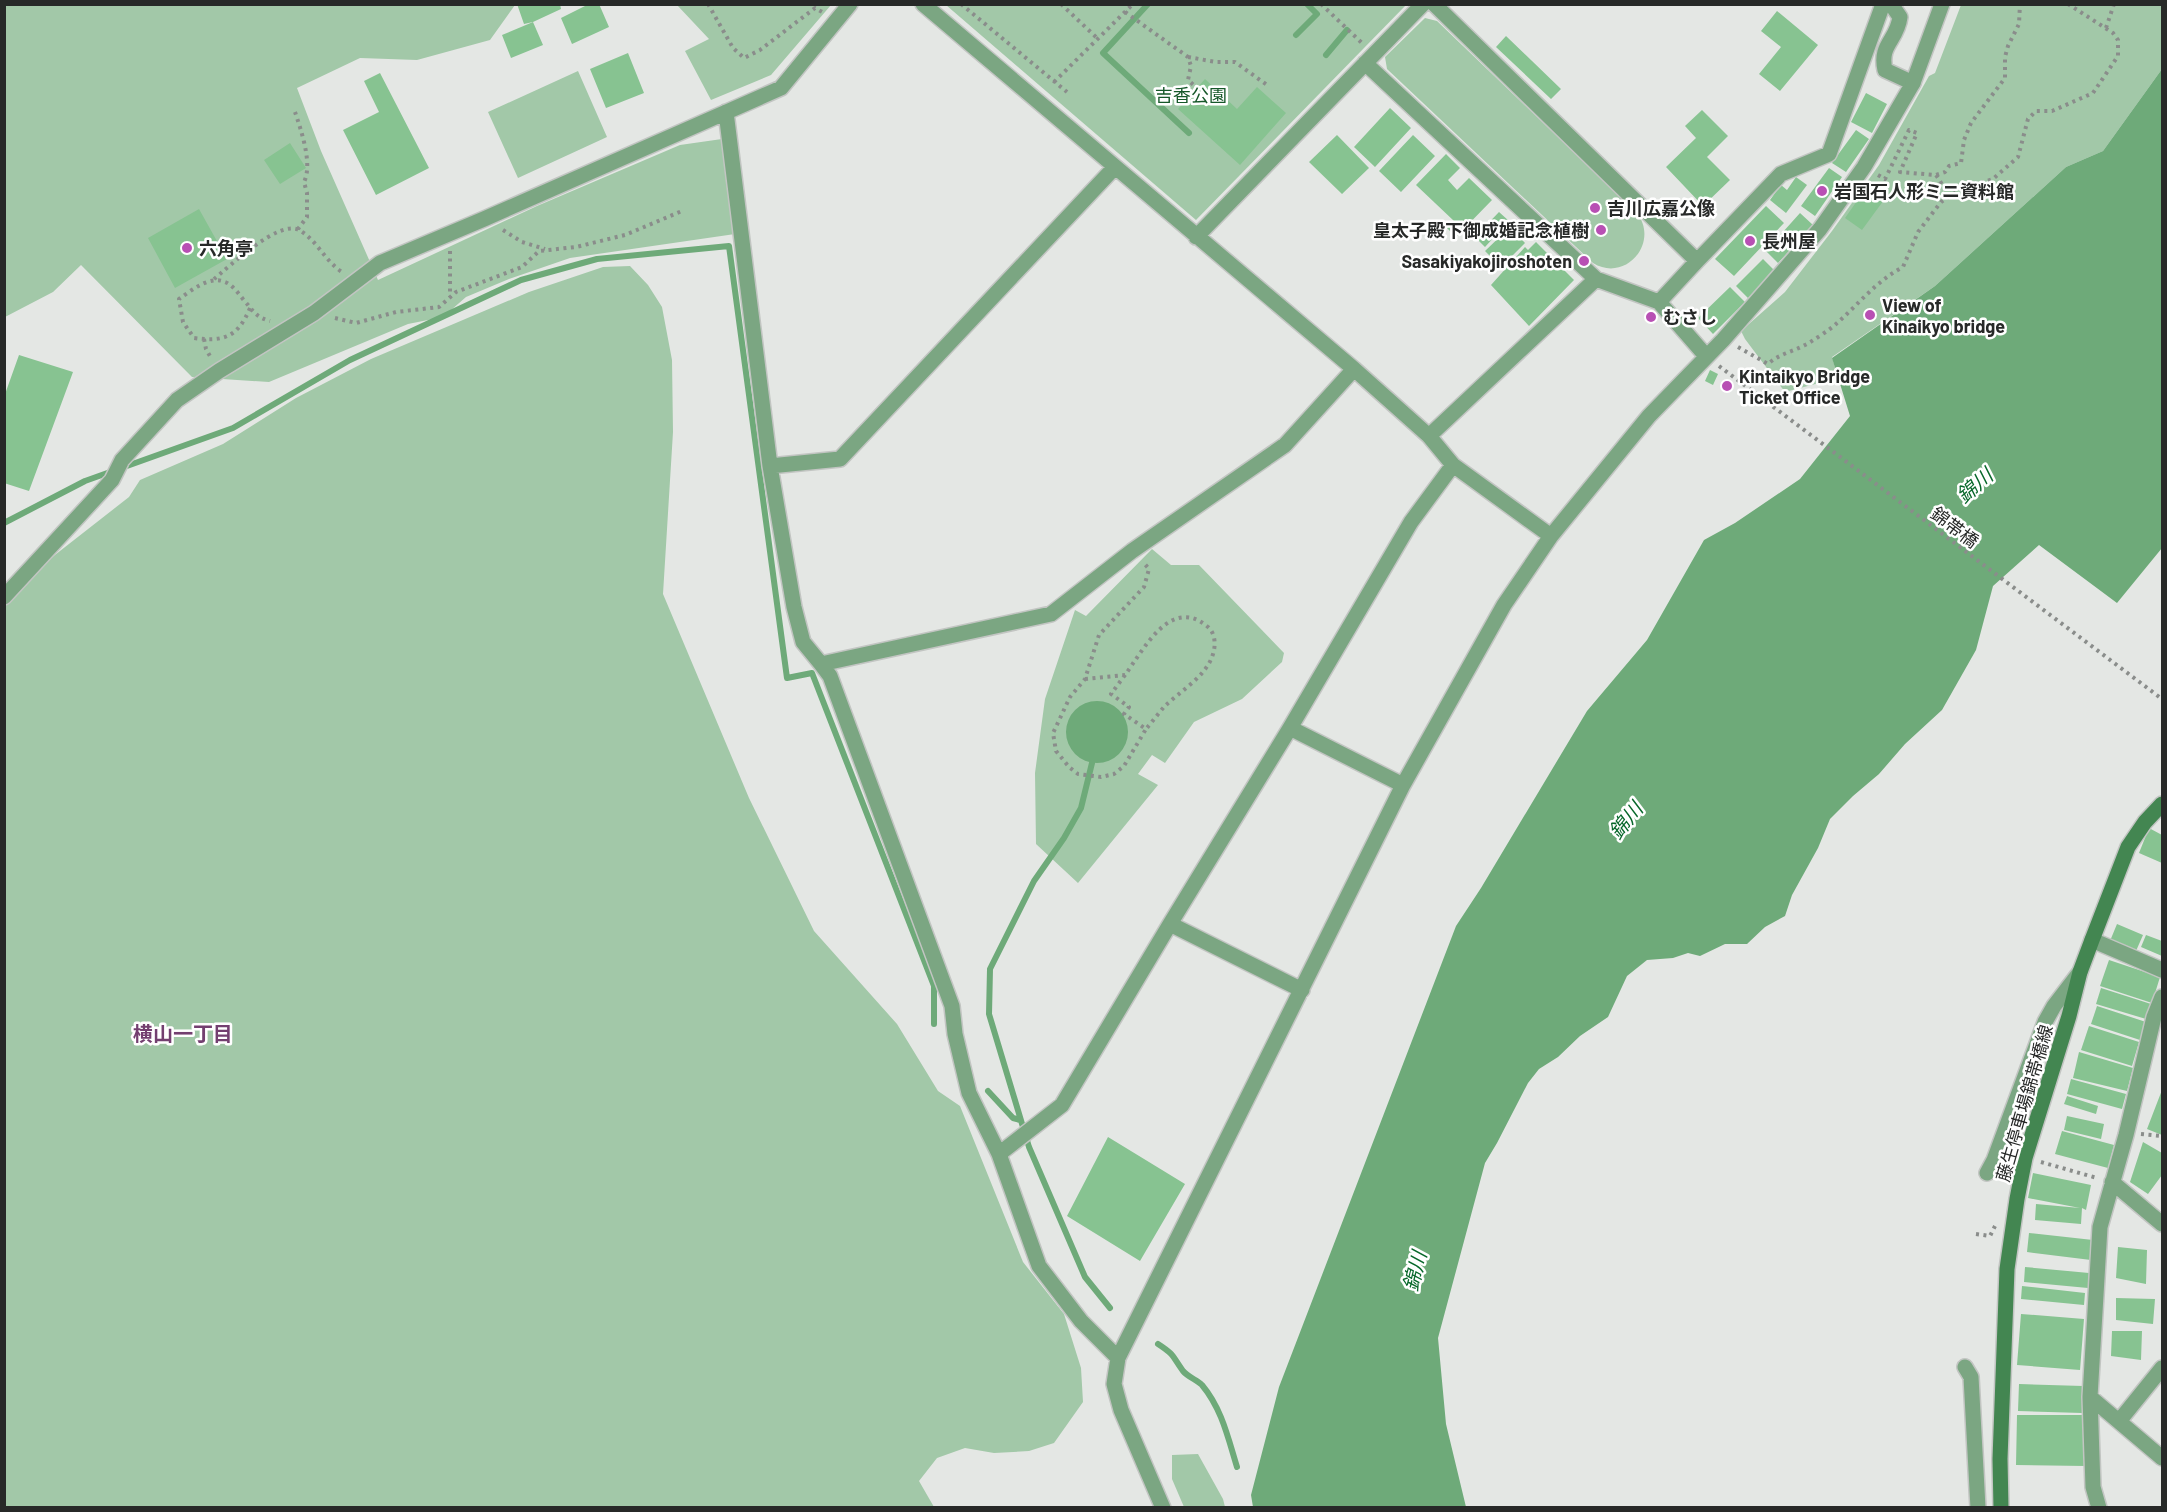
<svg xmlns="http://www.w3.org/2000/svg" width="2167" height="1512" viewBox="0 0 2167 1512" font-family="Barlow,'Noto Sans JP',sans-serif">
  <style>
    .green { fill: #a2c8a8 }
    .water { fill: #6eaa79 }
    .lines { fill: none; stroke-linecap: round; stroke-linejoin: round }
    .stream { stroke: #6eaa79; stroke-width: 6 }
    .building { fill: #87c391 }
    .minor-casing { stroke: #c2c5c2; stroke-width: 18 }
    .tertiary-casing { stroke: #c2c5c2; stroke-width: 18 }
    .secondary-casing { stroke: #c2c5c2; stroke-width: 18 }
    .path { stroke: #8a8d8b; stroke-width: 4; stroke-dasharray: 3 4.5; stroke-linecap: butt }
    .minor { stroke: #7ba682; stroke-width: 15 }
    .tertiary { stroke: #7ba682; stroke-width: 15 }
    .secondary { stroke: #438651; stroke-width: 15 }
    .poi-dot { fill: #b850b4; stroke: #fff; stroke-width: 2 }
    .labels { text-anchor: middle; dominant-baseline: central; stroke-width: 5; stroke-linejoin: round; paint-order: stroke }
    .park-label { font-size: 18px; fill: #165829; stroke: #fff }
    .poi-label { font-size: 18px; font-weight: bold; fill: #272928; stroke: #fff; text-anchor: start }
    .street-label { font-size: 18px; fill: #272928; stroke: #fff }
    .water-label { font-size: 20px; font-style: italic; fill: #08682b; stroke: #fff }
    .neighbourhood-label { font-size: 20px; font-weight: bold; fill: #733f70; stroke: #fff }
  </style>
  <rect width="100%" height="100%" fill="#e4e7e4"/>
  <path class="green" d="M5,5h510l-25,35 -73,20 -57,-2 -63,30 24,63 57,129 159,-74 143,-61 42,-6 13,95 -165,24 -61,21 -43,18 -23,20 -35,7 -139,58 -77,-5 -111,-112 -28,27 -48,25z
    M677,5h154l-60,70 -60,25 -26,-49 24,-12z
    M946,5h460l-210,215z
    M1961,5h201v64l-59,82 -37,16 -131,119 -103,71 6,21 -53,14 -40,-53 -4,-8 44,-39 47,-61 47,-66 50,-89 6,-3z
    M1425,18l12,3 200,192c23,30 -12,70 -44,50l-206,-194 -2,-12z
    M578,71l29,66 -89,41 -30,-66z
    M630,266l18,19 14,22 10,53 1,72 -10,162 86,204 65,133 83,93 41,67 22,15 63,156 41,52 17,54 2,34 -29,41 -25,8 -35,2 -29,-5 -28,10 -18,23 15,26 -929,1v-914l124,-97 11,-17 83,-36 73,-46 75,-39 158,-67 74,-25z
    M1152,549l19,16h28l85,88 -2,9 -40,37 -48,23 -29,41 -13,-8 -14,19 20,11 -80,98 -42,-39 -1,-71 10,-74 30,-89 11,6z
    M1198,1454l25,45 2,8h-41l-12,-28v-24z"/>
  <path class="water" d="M2162,69v479l-45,55 -78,-58 -46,41 -17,64 -34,60 -37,34 -26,30 -26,22 -23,23 -12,29 -26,47 -7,21 -20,11 -18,17h-22l-25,12 -12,-3 -15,5 -26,2 -20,16 -19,41 -28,19 -22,21 -19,12 -11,14 -31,60 -12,20 -47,175 8,86 20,83h-213l-2,-12 28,-108 177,-461 25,-38 106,-177 60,-71 57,-100 31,-17 65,-44 50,-63 -18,-58 103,-72 131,-119 37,-16z
    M1066 732a31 31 0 1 1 62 0a31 31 0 1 1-62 0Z"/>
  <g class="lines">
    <path class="stream" d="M1148,4l-45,49 86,80
      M1296,35l21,-21 -10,-10
      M1326,55l21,-25
      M4,523l81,-42 148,-53 117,-68 171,-80 76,-21 132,-13 58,432 25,-5 122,313v38
      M1092,763l-11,45 -17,30 -30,43 -44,88 -1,45 40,133 56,130 25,31
      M988,1091l25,27 7,2
      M1158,1344c17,11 14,12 25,27 5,6 14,9 19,14 20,24 26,53 35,82"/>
  </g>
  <path class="building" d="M517,4h43l1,5 -28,13 -9,2z
    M589,4h10l10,23 -37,17 -11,-26z
    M1777,11l41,34 -38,46 -21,-17 22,-27 -20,-16z
    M533,22l10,23 -32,13 -9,-23z
    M1506,36l55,53 -10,10 -55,-52z
    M628,53l16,40 -38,15 -16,-39z
    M380,73l49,95 -53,27 -33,-65 36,-18 -15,-31z
    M1205,79l32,30 20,-22 29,26 -46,52 -62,-56z
    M1866,93l21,11 -15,29 -21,-11z
    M1390,108l21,20 -36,39 -21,-20z
    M1702,110l26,26 -21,21 23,23 -27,26 -37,-39 30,-29 -11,-12z
    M1856,130l13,9 -23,33 -14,-9z
    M1337,135l32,33 -27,26 -33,-32z
    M1413,135l22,21 -34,36 -22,-21z
    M290,143l16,25 -26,16 -16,-24z
    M1446,154l14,14 -12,12 9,10 12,-12 23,22 -36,37 -9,-9 7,-7 -38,-36z
    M1829,168l13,9 -27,39 -14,-10z
    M1796,177l11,8 -21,28 -16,-13 11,-15 6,5z
    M1871,181l18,12 -27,37 -17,-12z
    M1766,206l18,17 -50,53 -19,-17z
    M199,209l28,50 -52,29 -27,-50z
    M1499,212l10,9 -24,26 -10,-10z
    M1800,213l13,12 -35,38 -12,-12z
    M1510,227l15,16 -24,24 -16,-16z
    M1536,242l38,38 -45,46 -38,-41 34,-38 3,3z
    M1763,259l12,12 -27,27 -12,-12z
    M1730,287l15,15 -32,32 -15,-16z
    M19,355l54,17 -44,119 -25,-8v-86z
    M1710,370l8,4 -5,11 -8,-4z
    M2149,828l13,7v28l-23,-10z
    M2117,924l26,11 -7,16 -26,-10z
    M2146,935l16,6v15l-21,-9z
    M2109,960l51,17 -8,26 -52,-17z
    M2101,988l50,16 -5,15 -50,-15z
    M2097,1006l49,16 -6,18 -49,-16z
    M2089,1026l50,16 -7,24 -51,-16z
    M2079,1052l54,16 -6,23 -54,-13z
    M2071,1079l55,15 -4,15 -55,-15z
    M2162,1090v45l-15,-6z
    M2067,1096l31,10 -2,8 -32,-10z
    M2067,1116l37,8 -3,15 -37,-9z
    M2062,1131l52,14 -6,23 -53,-14z
    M1108,1137l77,47 -45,77 -73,-45z
    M2143,1142l19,11v22l-14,19 -18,-12z
    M2033,1173l58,12 -5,25 -4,-2 -1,16 -46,-4 1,-16 44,4 -52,-10z
    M2029,1233l64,7 -2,20 -64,-8z
    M2118,1247l29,3 -1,34 -30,-6z
    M2025,1267l64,6 -1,15 -64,-6z
    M2022,1286l63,7 -1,12 -63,-6z
    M2116,1298l39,1 -2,25 -37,-4z
    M2021,1314l63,5 -4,51 -63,-5z
    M2112,1331h30l-1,29 -30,-4z
    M2019,1384l64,2 -1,27 -64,-2z
    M2017,1415h69v51l-70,-1z"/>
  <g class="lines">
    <g class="minor-casing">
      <path id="minor" d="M923,4l431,365 75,67 24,29 98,71
        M1434,4l263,257
        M1365,63l231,216 63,23 47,54
        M726,112l44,354 24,141 9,35 18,22 230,-50 81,-63 153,-106 69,-76
        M1196,237l227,-233
        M1659,302l38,-41 84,-87 48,-20 54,-150
        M1429,436l167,-157
        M770,466l70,-7 275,-292
        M4,597l108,-117 10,-20 55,-60 42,-29 95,-58 66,-50 104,-44 297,-131 69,-84
        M821,664l9,12 122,330 3,28 14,59 30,61 40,112 42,55 37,37
        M1290,728l113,57
        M1170,924l132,66
        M2092,940l70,30
        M999,1154l63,-49 108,-181 120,-196 121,-206 42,-57
        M1987,1173l7,-13 51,-138 9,-16 26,-34
        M2112,1182l50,42
        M1965,1367l6,10 7,131
        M2090,1397l72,61
        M2120,1420l42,-52
        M1163,1508l-42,-98 -7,-26 4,-26 285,-573 101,-180 47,-69 98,-120 74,-76 97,-111 44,-62 49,-84 -28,-13c-6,-26 12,-29 15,-53l-9,-13
        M2099,1508l-6,-21 -3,-90 10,-170 26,-92 28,-118 8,-20"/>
    </g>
    <g class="tertiary-casing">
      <path id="tertiary" d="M1913,83l29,-79"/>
    </g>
    <g class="secondary-casing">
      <path id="secondary" d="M2001,1508l-1,-49 7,-190 10,-70 8,-41 44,-142 11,-44 12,-32 36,-93 17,-25 17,-18"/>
    </g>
    <path class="path" d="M708,4l25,44 11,10 16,-8 55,-42 9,5
      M961,4l106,88
      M1061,4l36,34
      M1321,4l42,40
      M1125,12l63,45 3,9 -3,14 9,8
      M2106,28l8,-24
      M1188,57l28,5h19l32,23
      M1054,82l79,-78
      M295,112c6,18 18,52 9,70l3,11v24l-9,12
      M1878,175l7,4 24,-49 8,3 -17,39 36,3 9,-3 4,-6 12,-3 3,-23 7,-17 34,-45v-21l3,-11 11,-22 1,-20
      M1936,175c6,8 7,14 15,20
      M503,230l19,12 23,7
      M450,251v46
      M214,279c15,-12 65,-60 85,-49 17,9 26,31 43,42
      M250,308c-12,29 -26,34 -56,30l-11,-16 -4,-23c13,-9 31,-24 46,-17 9,3 17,17 23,23 7,9 11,13 22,16
      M335,318l21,5 40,-11 43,-5 17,-15 66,-25 17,-16 37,-4 49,-12 57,-24
      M204,339l2,10 5,9
      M1738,347l30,17c11,-10 24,-12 37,-19 6,-3 26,-16 31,-21 22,-19 40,-43 67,-57l15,-35 23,-30 20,-13 32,-10 25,-22 10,-38 8,-8h16l41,-18 25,-37v-16l-5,-7 -45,-29
      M1719,366l443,333
      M1125,675l-14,19 18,13 -5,7 22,15 -22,37 -10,8 -13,3 -23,-3 -9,-7 -13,-16 -3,-18 17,-36 15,-18 14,-44 45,-48 5,-18 -6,-7
      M1085,679l40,-4c19,-26 46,-80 83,-48 8,7 8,20 4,30 -8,21 -33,35 -48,50 -6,7 -12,15 -18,22
      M2141,1134l21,2
      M2041,1162l56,16
      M1976,1234l14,2 5,-10"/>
    <use href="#minor" class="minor"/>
    <use href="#tertiary" class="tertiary"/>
    <use href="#secondary" class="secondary"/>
  </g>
  <g class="poi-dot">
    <circle cx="1822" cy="191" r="6"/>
    <circle cx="1595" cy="208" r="6"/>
    <circle cx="1601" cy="230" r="6"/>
    <circle cx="1750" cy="241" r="6"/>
    <circle cx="187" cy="248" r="6"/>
    <circle cx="1584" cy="261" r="6"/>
    <circle cx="1870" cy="315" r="6"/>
    <circle cx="1651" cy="317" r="6"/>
    <circle cx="1727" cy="386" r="6"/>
  </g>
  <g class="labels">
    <g class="park-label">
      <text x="1191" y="95">吉香公園</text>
    </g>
    <g class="poi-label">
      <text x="1834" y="191">岩国石人形ミニ資料館</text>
      <text x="1607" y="208">吉川広嘉公像</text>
      <text x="1589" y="230" text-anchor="end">皇太子殿下御成婚記念植樹</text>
      <text x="1762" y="241">長州屋</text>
      <text x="199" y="248">六角亭</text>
      <text x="1572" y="261" text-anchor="end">Sasakiyakojiroshoten</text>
      <text x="1882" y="305">View of<tspan x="1882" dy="21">Kinaikyo bridge</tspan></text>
      <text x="1663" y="317">むさし</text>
      <text x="1739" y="376">Kintaikyo Bridge<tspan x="1739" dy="21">Ticket Office</tspan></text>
    </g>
    <g class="street-label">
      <text transform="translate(1955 527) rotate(37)">錦帯橋</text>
      <text transform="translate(2024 1103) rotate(-74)">藤生停車場錦帯橋線</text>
    </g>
    <g class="water-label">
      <text transform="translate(1974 485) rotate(-41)">錦川</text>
      <text transform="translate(1625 820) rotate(-51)">錦川</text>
      <text transform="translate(1414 1271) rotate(-76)">錦川</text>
    </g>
    <g class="neighbourhood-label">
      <text x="183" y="1033">横山一丁目</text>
    </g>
  </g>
  <rect width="2167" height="1512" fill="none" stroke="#272928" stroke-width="12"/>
</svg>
